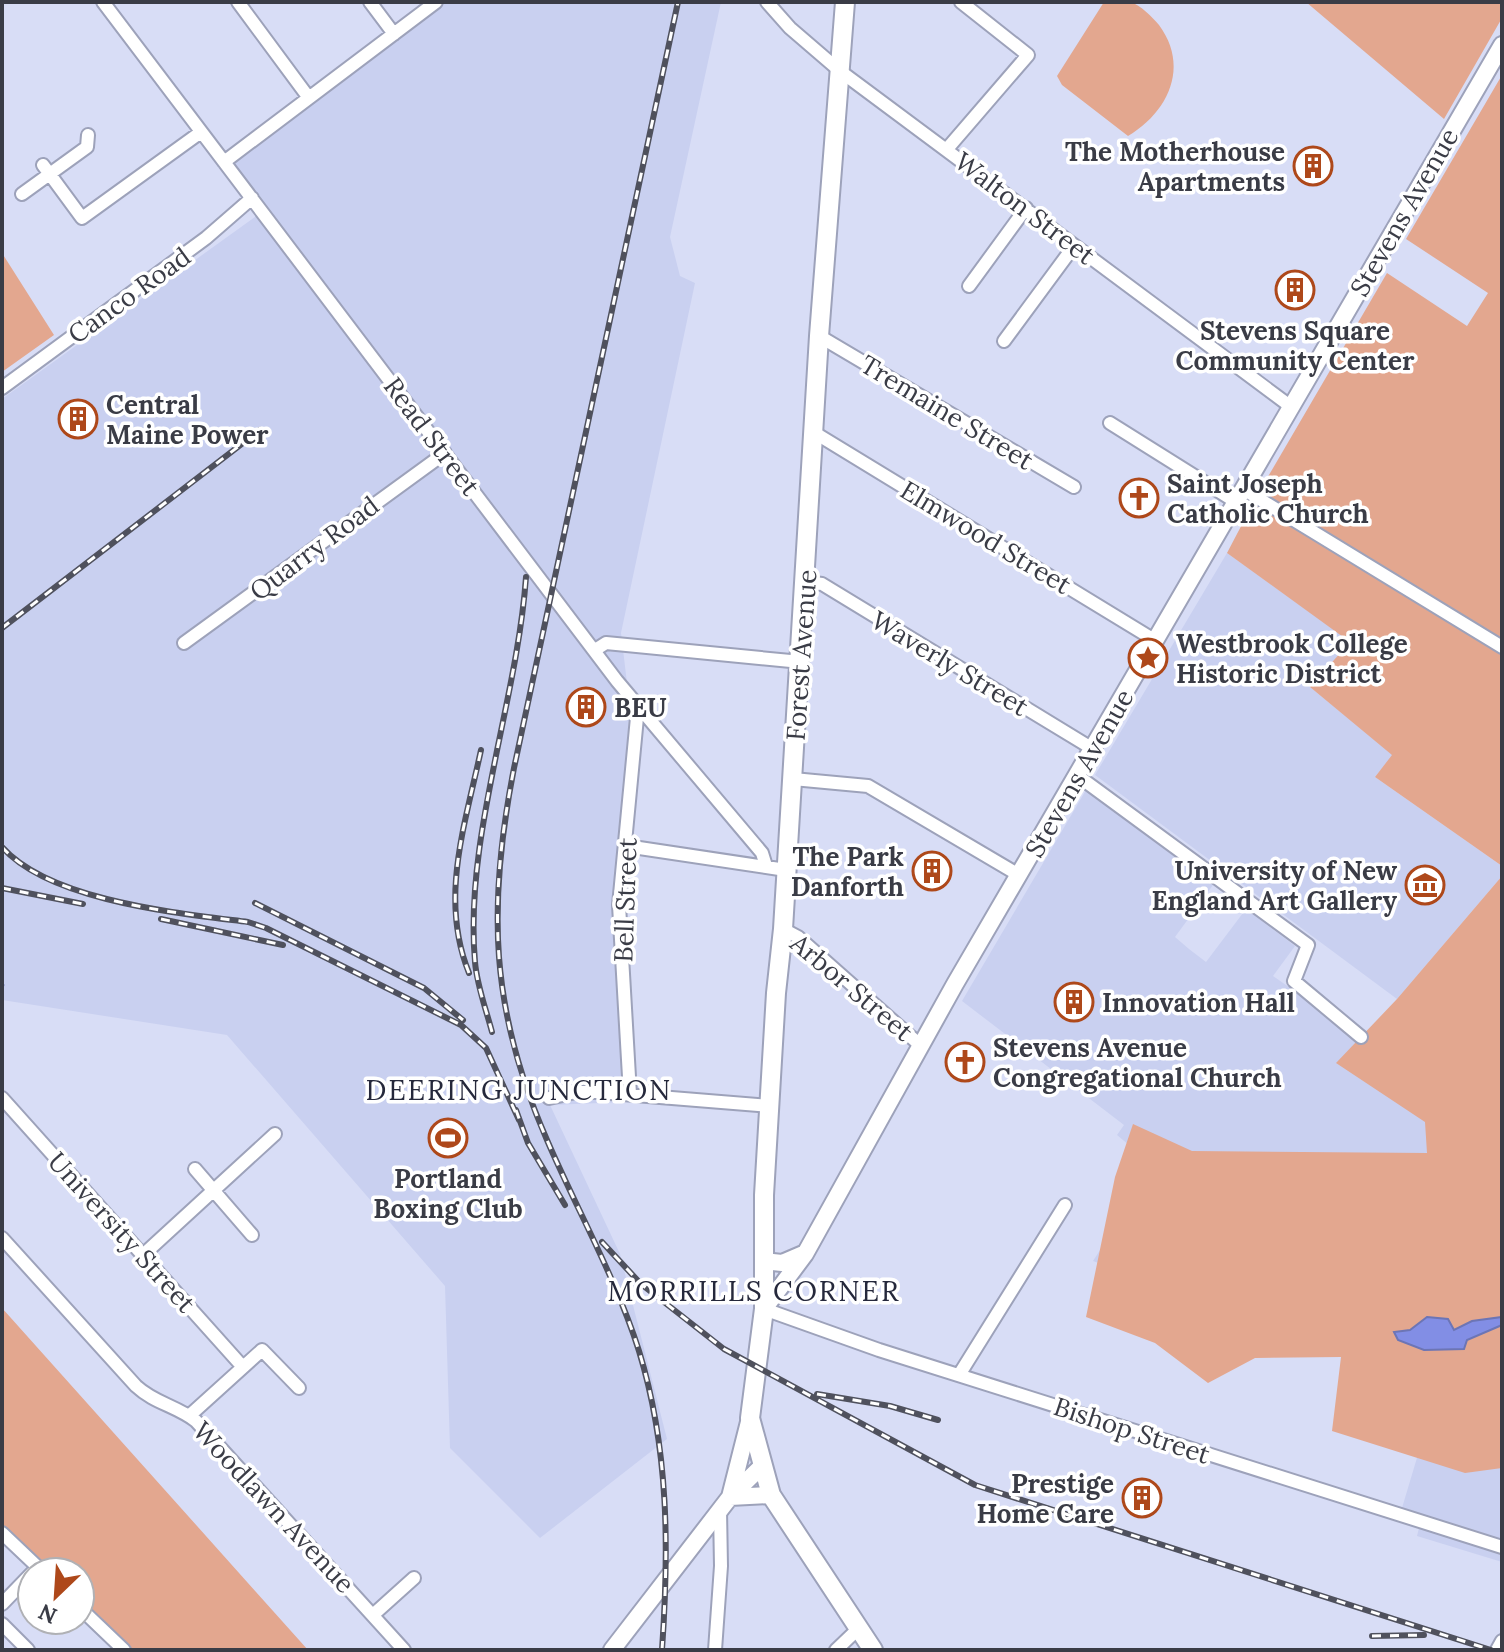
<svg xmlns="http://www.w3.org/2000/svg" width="1504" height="1652" viewBox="0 0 1504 1652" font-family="Lora,serif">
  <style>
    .built { fill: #c9d0f0 }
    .green { fill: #e3a78f }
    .water { fill: #828ee5; stroke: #6c75b5; stroke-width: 2 }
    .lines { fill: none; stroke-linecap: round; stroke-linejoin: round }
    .stream { stroke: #6c75b5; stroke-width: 3 }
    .minor-casing { stroke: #9da2ba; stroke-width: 16 }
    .major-casing { stroke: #9da2ba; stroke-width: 20 }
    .highway-casing { stroke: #9da2ba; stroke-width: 22 }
    .minor { stroke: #fff; stroke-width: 12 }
    .major { stroke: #fff; stroke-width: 16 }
    .highway { stroke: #fff; stroke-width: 18 }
    .rail-casing { stroke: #4f515d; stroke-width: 6 }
    .rail { stroke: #fff; stroke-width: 3; stroke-dasharray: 9; stroke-linecap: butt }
    .labels { text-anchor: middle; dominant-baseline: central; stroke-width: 7; stroke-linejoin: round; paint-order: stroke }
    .poi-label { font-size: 26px; font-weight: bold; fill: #3a3c46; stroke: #fff; text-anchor: start }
    .street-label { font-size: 26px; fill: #3a3c46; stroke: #fff }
    .neighbourhood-label { font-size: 28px; letter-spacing: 2px; fill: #25283b; stroke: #fff }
  </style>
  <rect width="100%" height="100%" fill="#d8ddf6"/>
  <path class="built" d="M446,2h275l-51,235 10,39 15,7 -74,350 9,75 -17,196 12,198 -75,3 70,149 47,185 -127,99 -90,-90 -5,-162 -218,-251 -225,-35v-601l264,-190 -33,-49z
    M1227,553l124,89 -41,45 83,68 -18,22 127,89v10l-105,123 -302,-224z
    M1086,790l127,95 -38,52 14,12 17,13 40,-53 49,37 -22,30 229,159v427l-85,-26 2,-8 -9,-4 18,-7 -26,-9 17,-57 -75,-99 -251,-91 61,-95 -37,-31 7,-10 -162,-124z"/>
  <path class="green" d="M1104,2c8,0 18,-2 26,0 11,3 22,15 29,23 31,42 9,87 -31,111l-66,-51 -5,-9z
    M1306,2h196v16l-58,101z
    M1502,75v791l-127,-89 17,-22 -82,-68 40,-45 -123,-89 32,-61 128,-219 80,53 21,-33 -82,-54z
    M2,253l52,82 -52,37z
    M1502,876v441l-30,4 -18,9 -27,-13 -17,13 -16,3 4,7 26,10 40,-1 3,-9 35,-15v143l-37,5 -133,-42 9,-74 -86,1 -47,25 -53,-40 -69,-26 29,-140 18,-53 59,27 235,2 -2,-31 -89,-59 61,-64z
    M2,1308l306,342h-176l-52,-50v-28h-29l-49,-47z"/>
  <path class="water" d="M1427,1317l21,2 6,11 18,-9 30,-4v8l-35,15 -3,9 -40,1 -26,-10 -4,-8 16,-2z"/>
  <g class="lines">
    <path class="stream" d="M2,985h1"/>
    <g class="minor-casing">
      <path id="minor" d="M103,2l514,679 145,172 4,13
        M238,2l71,96
        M370,2l24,32
        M767,2l23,26 50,43 450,335
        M947,149l81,-94 -67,-53
        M224,162l212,-160
        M43,165l39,53 119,-86
        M22,194l65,-47 1,-12
        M969,286l57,-78
        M819,336l255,151
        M1004,341l70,-95
        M2,388l204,-150 46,-40
        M1110,423l126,79
        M815,433l341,208
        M1243,489l259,158
        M806,582l16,2 271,165
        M184,643l261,-190
        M595,650l11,-7 195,19
        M1078,776l230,169 -14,36 67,56
        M793,779l75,7 151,89
        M626,846l160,24
        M783,929l15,8 122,108
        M630,1094l-11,-189 19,-198
        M2,1098l240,268
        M549,1098l27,-6h22l172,14
        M195,1169l57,66
        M2,1238l134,148c18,17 41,20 60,35l208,229
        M143,1255l132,-121
        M764,1309l115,41 623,197
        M959,1375l106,-170
        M189,1416l73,-66 37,38
        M2,1533l41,39
        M2,1604l30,-31
        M80,1608l44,42
        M374,1614l40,-36
        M2,1624l26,26
        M715,1650l6,-84 -1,-56
        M836,1650l23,-22
        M1497,1650l5,-9"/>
    </g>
    <g class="major-casing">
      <path id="major" d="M763,1261l19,2 21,-9
        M764,1309l41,-55 150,-270 547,-939
        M730,1497l31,-30
        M730,1497l41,-2
        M612,1650l118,-153 20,-79"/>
    </g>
    <g class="highway-casing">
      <path id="highway" d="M845,2l-26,334 -36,593 -7,64 -12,202v114l-14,109 21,77 102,155"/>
    </g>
    <use href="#minor" class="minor"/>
    <use href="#major" class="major"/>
    <use href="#highway" class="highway"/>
    <g class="rail-casing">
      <path id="rail" d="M2,628l258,-198
        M2,847c48,54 175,66 246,75l18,6 195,97 25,23 33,72
        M2,888l81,16
        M255,903l169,85 39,32
        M161,919l122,26
        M469,973c-30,-74 -4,-148 12,-223
        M492,1032c-6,-23 -15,-46 -17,-70 -11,-124 42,-259 51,-385
        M516,1110l12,33 37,62
        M602,1242l39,42 83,65 251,136 516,165
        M817,1394l73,12 48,14
        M1372,1636l52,-1
        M662,1650c7,-101 7,-201 -23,-299 -23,-73 -62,-141 -92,-211 -57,-130 -60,-234 -33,-372l164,-766"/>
    </g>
    <use href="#rail" class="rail"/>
  </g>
  <defs>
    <g id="building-ring" transform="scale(2)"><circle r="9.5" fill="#fff" stroke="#ae481a" stroke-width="1.5"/><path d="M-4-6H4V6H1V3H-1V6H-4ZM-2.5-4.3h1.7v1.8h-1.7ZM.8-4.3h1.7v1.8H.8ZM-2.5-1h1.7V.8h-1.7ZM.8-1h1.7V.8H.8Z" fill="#ae481a"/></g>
    <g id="church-ring" transform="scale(2)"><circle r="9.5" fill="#fff" stroke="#ae481a" stroke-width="1.5"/><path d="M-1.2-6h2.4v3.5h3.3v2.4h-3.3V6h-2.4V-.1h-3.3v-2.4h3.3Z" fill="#ae481a"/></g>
    <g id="sight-ring" transform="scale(2)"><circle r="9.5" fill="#fff" stroke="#ae481a" stroke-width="1.5"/><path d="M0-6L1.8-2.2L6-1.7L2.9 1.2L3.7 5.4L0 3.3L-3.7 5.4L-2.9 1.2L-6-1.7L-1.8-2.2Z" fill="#ae481a"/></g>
    <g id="museum-ring" transform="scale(2)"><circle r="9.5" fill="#fff" stroke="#ae481a" stroke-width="1.5"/><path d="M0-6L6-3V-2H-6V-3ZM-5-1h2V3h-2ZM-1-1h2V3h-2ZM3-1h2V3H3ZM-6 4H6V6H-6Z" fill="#ae481a"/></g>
    <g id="stadium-ring" transform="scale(2)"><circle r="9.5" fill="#fff" stroke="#ae481a" stroke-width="1.5"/><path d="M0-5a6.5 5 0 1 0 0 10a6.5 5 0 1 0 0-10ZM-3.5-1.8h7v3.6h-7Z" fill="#ae481a"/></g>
  </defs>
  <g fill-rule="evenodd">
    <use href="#building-ring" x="1313" y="166"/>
    <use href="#building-ring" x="1295" y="290"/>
    <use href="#building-ring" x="78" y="419"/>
    <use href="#church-ring" x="1139" y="498"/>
    <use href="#sight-ring" x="1148" y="658"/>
    <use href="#building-ring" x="586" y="707"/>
    <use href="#building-ring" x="932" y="871"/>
    <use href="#museum-ring" x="1425" y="885"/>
    <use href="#building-ring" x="1074" y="1002"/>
    <use href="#church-ring" x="965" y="1062"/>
    <use href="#stadium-ring" x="448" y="1138"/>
    <use href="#building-ring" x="1142" y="1498"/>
  </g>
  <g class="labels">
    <g class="poi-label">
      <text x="1285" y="151" text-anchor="end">The Motherhouse<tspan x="1285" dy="30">Apartments</tspan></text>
      <text x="1295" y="330" text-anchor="middle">Stevens Square<tspan x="1295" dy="30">Community Center</tspan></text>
      <text x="106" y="404">Central<tspan x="106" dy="30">Maine Power</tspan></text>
      <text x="1167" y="483">Saint Joseph<tspan x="1167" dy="30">Catholic Church</tspan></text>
      <text x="1176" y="643">Westbrook College<tspan x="1176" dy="30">Historic District</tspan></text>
      <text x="614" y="707">BEU</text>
      <text x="904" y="856" text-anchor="end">The Park<tspan x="904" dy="30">Danforth</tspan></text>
      <text x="1397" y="870" text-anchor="end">University of New<tspan x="1397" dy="30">England Art Gallery</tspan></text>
      <text x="1102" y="1002">Innovation Hall</text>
      <text x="993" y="1047">Stevens Avenue<tspan x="993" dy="30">Congregational Church</tspan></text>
      <text x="448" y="1178" text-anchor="middle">Portland<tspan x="448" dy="30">Boxing Club</tspan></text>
      <text x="1114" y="1483" text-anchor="end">Prestige<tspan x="1114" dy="30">Home Care</tspan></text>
    </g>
    <g class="street-label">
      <text transform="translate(1025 208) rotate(37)">Walton Street</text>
      <text transform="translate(1404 212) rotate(-60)">Stevens Avenue</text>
      <text transform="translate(129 295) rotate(-36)">Canco Road</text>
      <text transform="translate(947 412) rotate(31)">Tremaine Street</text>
      <text transform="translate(432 436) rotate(53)">Read Street</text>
      <text transform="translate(986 537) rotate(31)">Elmwood Street</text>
      <text transform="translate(314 548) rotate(-37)">Quarry Road</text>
      <text transform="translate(801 655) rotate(-86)">Forest Avenue</text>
      <text transform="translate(950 663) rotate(31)">Waverly Street</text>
      <text transform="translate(1079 773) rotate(-60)">Stevens Avenue</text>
      <text transform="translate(625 900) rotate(-88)">Bell Street</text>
      <text transform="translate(852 987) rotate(40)">Arbor Street</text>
      <text transform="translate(122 1232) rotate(48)">University Street</text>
      <text transform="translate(1132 1430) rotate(18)">Bishop Street</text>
      <text transform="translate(274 1507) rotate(47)">Woodlawn Avenue</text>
    </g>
    <g class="neighbourhood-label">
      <text x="519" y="1090">DEERING JUNCTION</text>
      <text x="754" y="1291">MORRILLS CORNER</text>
    </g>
  </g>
  <rect width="1504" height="1652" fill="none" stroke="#3a3c46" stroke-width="8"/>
  <g transform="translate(56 1596) rotate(205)"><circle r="38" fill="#ffffff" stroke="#b0b1b5" stroke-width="2"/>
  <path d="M0-6L14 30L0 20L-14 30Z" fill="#ae481a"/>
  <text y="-12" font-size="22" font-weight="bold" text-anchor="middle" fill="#3a3c46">N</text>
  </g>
</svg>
